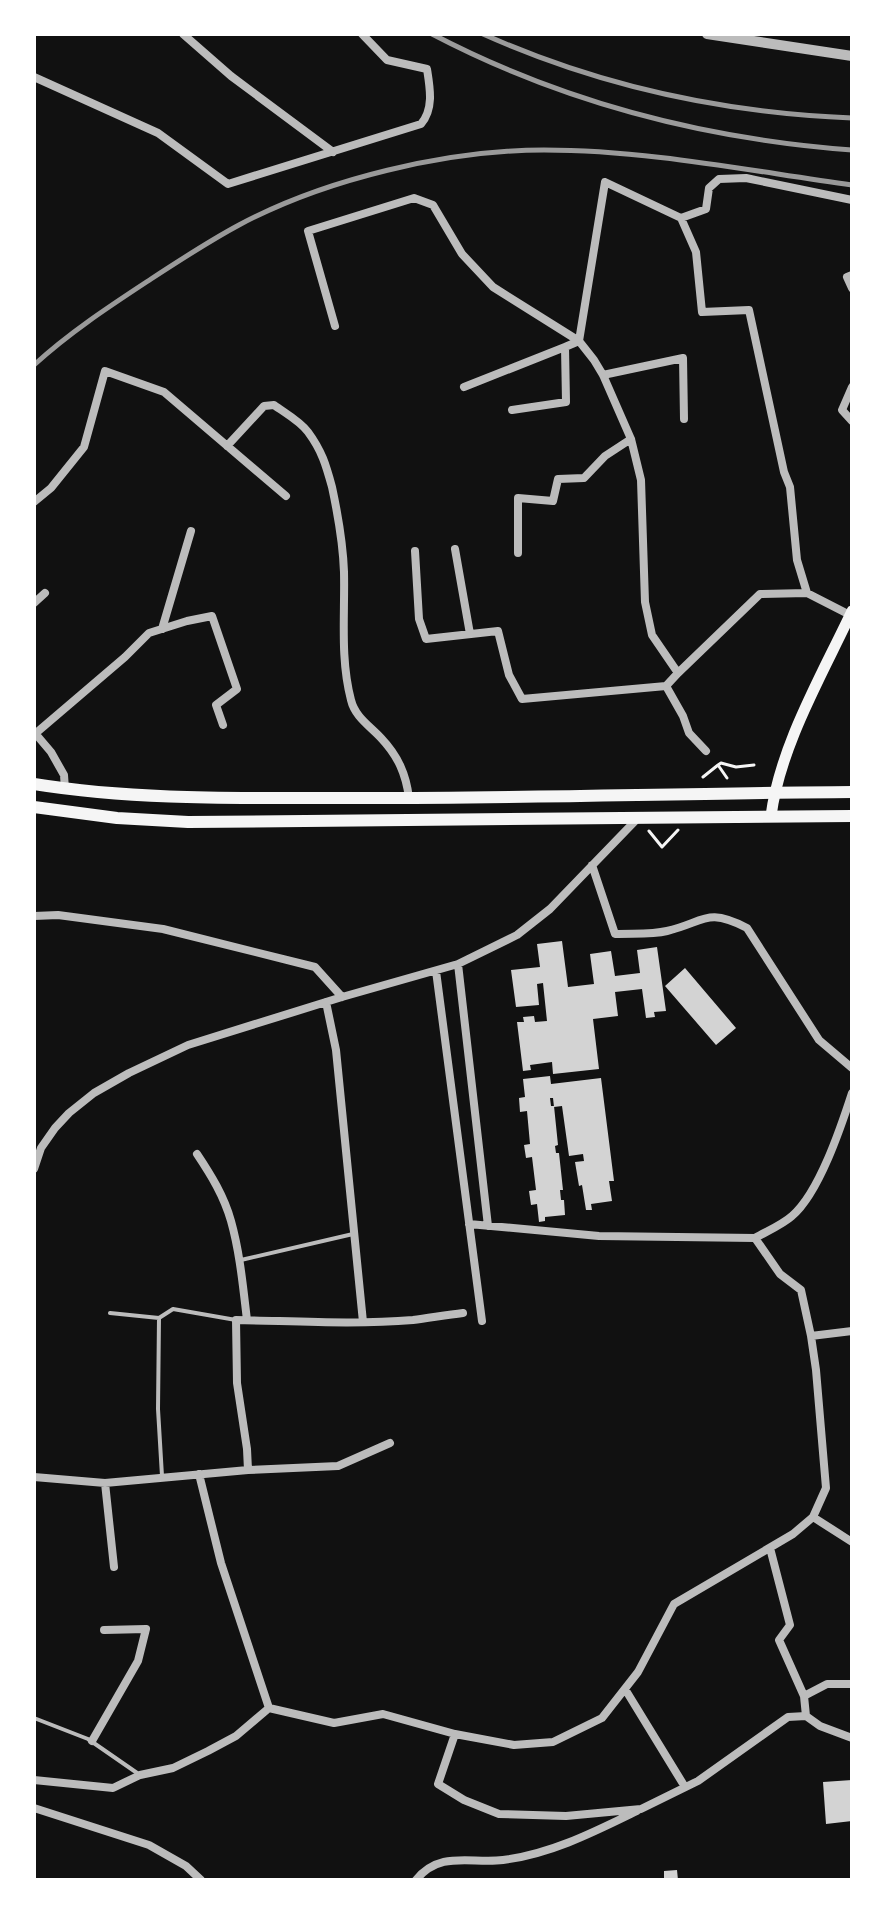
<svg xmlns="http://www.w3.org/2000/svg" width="886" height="1914" viewBox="0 0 886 1914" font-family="Raleway,sans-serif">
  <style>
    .building { fill: #d3d3d3 }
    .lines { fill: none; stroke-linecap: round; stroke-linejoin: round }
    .path { stroke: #f5f5f5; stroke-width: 3 }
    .service { stroke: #bcbcbc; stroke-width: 4 }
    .minor { stroke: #bcbcbc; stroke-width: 8 }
    .tertiary { stroke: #bcbcbc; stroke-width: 10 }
    .secondary { stroke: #f5f5f5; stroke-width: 11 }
    .trunk { stroke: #f5f5f5; stroke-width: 12 }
    .rail { stroke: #9a9a9a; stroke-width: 5 }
  </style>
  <rect width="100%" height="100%" fill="#111"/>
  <path class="building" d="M562,941l6,46 26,-3 -4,-30 21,-3 4,25 25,-3 -3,-23 20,-3 9,64 -12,1 1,5 -9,1 -4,-29 -27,3 3,24 -25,3 6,50 -46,5 -1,-12 -22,3 1,5 -8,1 -6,-49h7l-1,-5 11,-1 1,6 12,-1 -4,-38 -6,1 2,21 -23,2 -5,-37 29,-3 -3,-23z
    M685,968l51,60 -20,17 -51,-59z
    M550,1076l1,8 50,-6 13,103h-5l3,20 -21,3 1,6h-6l-4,-25 -3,1 -4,-24 9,-1 -1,-7 -14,2 -7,-50 -8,1 -1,-9h-3l1,8h3l4,39 -3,1 1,7h3l4,37h-3l1,10h3l1,15 -20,2v4l-6,1 -2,-18 -6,1 -2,-14 7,-1 -4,-33 -6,1 -2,-13 6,-1 -3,-33 -7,1 -1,-14 6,-1 -2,-18z
    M852,1780v41l-26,3 -3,-42z
    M677,1870l1,10h-14v-9z"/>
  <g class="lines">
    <path class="path" d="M718,765l3,-2 15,4 18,-2
      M703,777l15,-12 9,13
      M649,831l13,16 16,-17"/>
    <path class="service" d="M241,1260l112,-26
      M110,1313l49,5 14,-9 63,11
      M159,1318l-1,91 4,67
      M34,1718l54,21 52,36"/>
    <path class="minor" d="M183,34l48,42 102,76
      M34,77l124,56 70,51 193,-60c13,-15 9,-36 6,-55l-40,-9 -25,-26
      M681,218l25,-9 3,-21 10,-9 27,-1 106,22
      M852,275l-5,2 5,11
      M335,326l-27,-95 106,-33 19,7 29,49 31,33 86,54 15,19 9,15 28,64 10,41 4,122 7,33 26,38
      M603,375l80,-17 1,61
      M464,387l101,-40
      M852,387l-10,23 10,11
      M512,410l54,-8 -1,-55 14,-6 26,-159 76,36 15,34 6,60 47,-2 35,162 6,15 7,73 10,33
      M227,446l37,-40 10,-1c11,8 26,16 34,27 14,19 18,33 24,55 6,28 11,56 12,85 1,43 -4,86 7,128 4,17 19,26 30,38 17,18 25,36 28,60
      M34,502l17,-14 33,-41 21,-76 59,21 122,104
      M455,549l15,85
      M415,551l4,68 7,20 72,-8 11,44 13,24 144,-13 12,-13 82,-79 47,-1 43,22
      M518,553v-55l35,3 5,-22 26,-1 21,-22 26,-17
      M34,603l11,-10
      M162,629l29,-98
      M666,686l17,30 6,17 17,18
      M34,732l17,20 13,23 1,14
      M36,733l89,-76 24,-24 38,-12 25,-5 25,73 -21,16 7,20
      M592,865l23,69c17,-1 36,1 52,-3 38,-9 39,-24 80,-3l72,112 33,28
      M34,916l24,-1 105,14 152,38 27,30
      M458,964l30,262
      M436,971l46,350
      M326,1002l10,48 27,272
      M852,1093c-11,34 -33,100 -60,123 -10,9 -25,15 -37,22l25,36 21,16 10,46 5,34 10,118 -13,29 -20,17 -119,70 -36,68 -36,46 -49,24 -39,3 -59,-11 -17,50 26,16 35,14 67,2 75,-7 57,-28 90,-64 18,-1 -2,-20 23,-12h25
      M197,1154c14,21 27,42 34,67 9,32 12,66 16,99
      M34,1169l7,-21 14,-20 14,-15 25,-20 35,-20 59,-28 154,-48 116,-33 59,-29 33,-26 88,-91
      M469,1224l130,12 156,2
      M811,1336l41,-5
      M248,1470l-1,-21 -10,-66 -1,-63c58,1 118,5 177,0 16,-2 33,-5 50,-7
      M199,1474l22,89 48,145
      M34,1477l71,6 143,-13 90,-4 52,-23
      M105,1483l9,84
      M813,1517l39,25
      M770,1548l20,77 -11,15 25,56
      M625,1689l60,98
      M269,1708l65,15 49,-9 72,20
      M806,1716l14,10 32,12
      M92,1741l46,-80 8,-32 -42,1
      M34,1780l79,8 27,-13 33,-7 35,-17 28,-15 33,-28
      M34,1808l115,37 37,21 15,14
      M416,1880c24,-30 55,-16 87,-20 48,-6 91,-28 134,-49"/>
    <path class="tertiary" d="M707,34l145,22"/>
    <path class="secondary" d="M771,816c9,-70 51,-141 81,-205"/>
    <path class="trunk" d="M34,784c100,16 201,14 302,14 172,1 344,-5 516,-6
      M34,807l83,11 71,4 664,-6"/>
    <path class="rail" d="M432,34c130,68 273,105 420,116
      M483,34c116,52 242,79 369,84
      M34,365c36,-33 76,-59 117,-86 29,-19 58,-38 88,-54 86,-46 208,-75 305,-75 104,0 206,21 308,35"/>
  </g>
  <rect width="886" height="1914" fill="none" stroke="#ffffff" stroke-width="72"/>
</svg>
